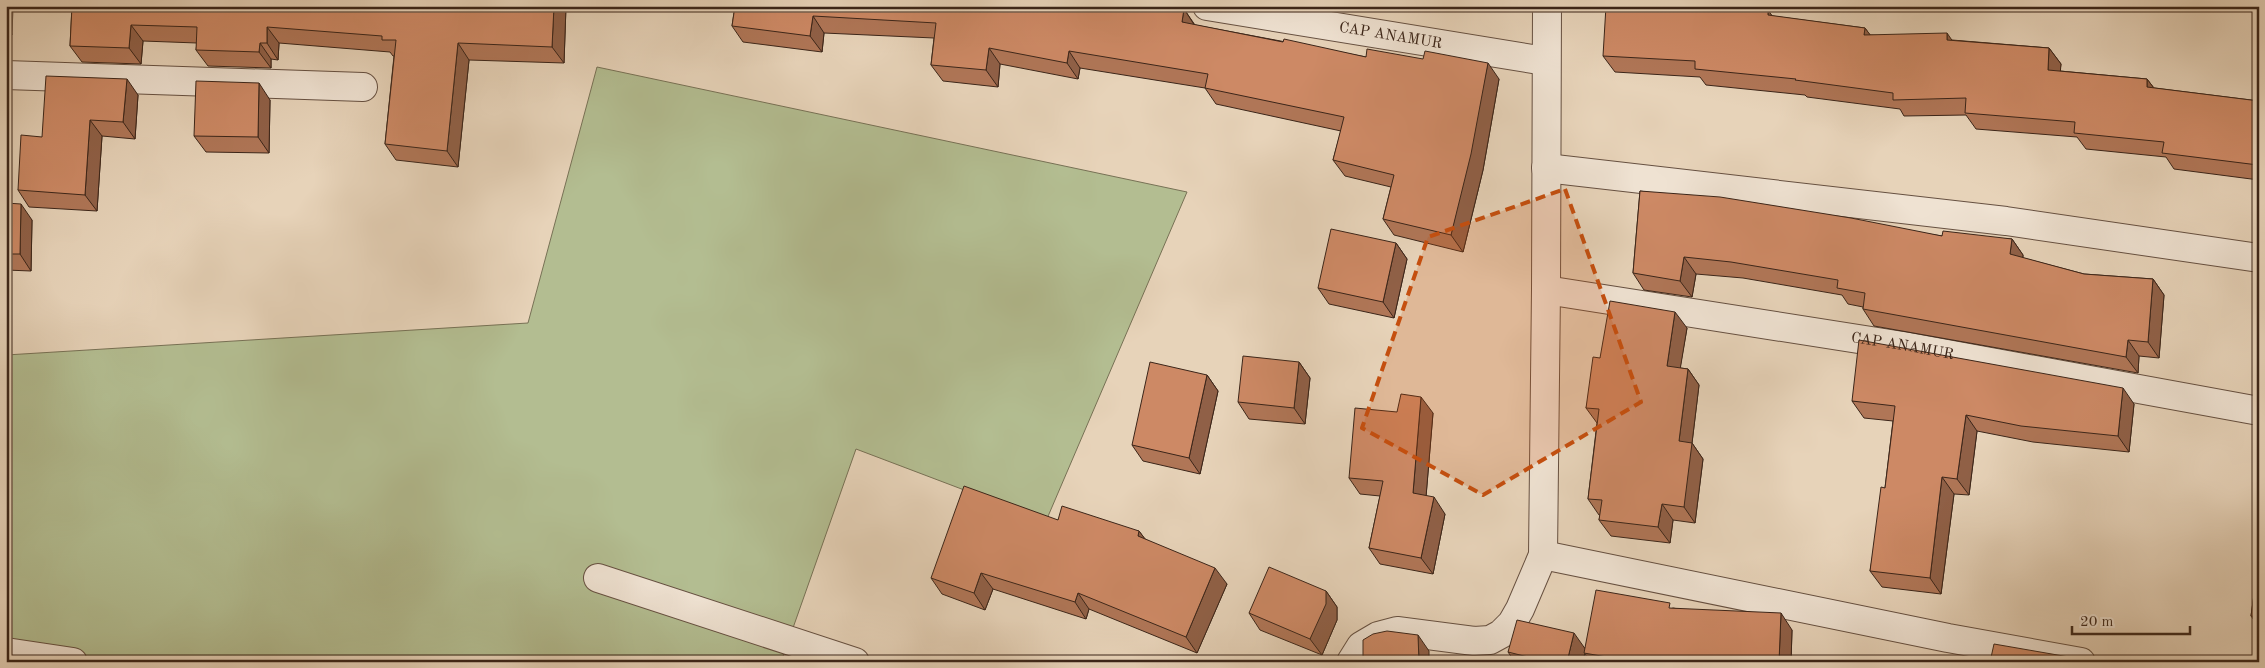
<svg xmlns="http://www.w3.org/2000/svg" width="2265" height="668" viewBox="0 0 2265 668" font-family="'Old Standard TT',serif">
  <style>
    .grass { fill: #b3bd91; stroke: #777155 }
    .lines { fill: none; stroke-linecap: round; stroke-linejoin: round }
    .minor-casing { stroke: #665041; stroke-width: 30 }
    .minor { stroke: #efe2d2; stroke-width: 28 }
    .wall { fill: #b07657; stroke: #3b2519 }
    .shaded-wall { fill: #906047; stroke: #3b2519 }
    .building { fill: #cd8965; stroke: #3b2519 }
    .marked { fill: #c54f0f; fill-opacity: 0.2; stroke: #c54f0f; stroke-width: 4; stroke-dasharray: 10 6; stroke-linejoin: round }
    .labels { text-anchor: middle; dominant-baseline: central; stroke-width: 4; stroke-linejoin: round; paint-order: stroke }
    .street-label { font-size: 15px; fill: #3b2519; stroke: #efe2d2 }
  </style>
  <rect width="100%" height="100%" fill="#e7d3b9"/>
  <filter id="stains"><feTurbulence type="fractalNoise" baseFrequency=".004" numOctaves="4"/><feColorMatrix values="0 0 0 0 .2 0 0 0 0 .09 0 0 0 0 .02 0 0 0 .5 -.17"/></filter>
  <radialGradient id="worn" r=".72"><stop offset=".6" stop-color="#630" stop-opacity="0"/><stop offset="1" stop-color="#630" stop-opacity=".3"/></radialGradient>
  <path class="grass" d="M597,67l590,125 -141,329 -190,-72 -75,213h-775v-307l522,-32z"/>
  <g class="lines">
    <g class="minor-casing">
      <g id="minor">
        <path id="s1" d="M1207,6l338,55"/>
        <path d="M6,75l357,12"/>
        <path d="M1546,168l460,53 253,37"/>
        <path id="s2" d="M1546,290l357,56 356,65"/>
        <path d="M1543,555l405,83 133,24"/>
        <path d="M598,578l257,84"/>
        <path d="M6,652l67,10"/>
        <path d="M1351,662l10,-16 17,-10 19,-5 77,10 16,-1 11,-6 11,-11 8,-14 23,-54 3,-265 1,-284"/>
      </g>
    </g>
    <use href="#minor" class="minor"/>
  </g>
  <path class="wall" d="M6,6l6,29h-6z
    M72,6h494l-2,57 -95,-3 -11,107 -62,-7 -11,-16 9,-88h-1l-3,-4 -111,-9 -1,17 -7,-1v9l-63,-2 -12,-16 1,-7 -54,-2 -2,23 -59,-2 -12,-16z
    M735,6l449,3 11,16 171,32 133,22 -16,91 -20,82 -69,-17 -11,-16 8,-32 -46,-11 -12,-16 8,-29 -125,-27 -11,-16 -125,-20 -2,11 -78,-15 -2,23 -55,-6 -12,-16 3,-27 -110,-5 -2,19 -79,-10 -11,-16z
    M1768,10l4,6 93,12 5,7 82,5 97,8 12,16 -1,7 87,8 7,9 105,13v79l-85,-11 -8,-12 -80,-8 -9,-12 -101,-8 -10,-14 -62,1 -4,-7 -93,-12 -2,-2 -99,-10 -6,-8 -85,-5 -12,-16z
    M138,95l-3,44 -33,-3 -5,75 -68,-4 -11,-17 24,-53z
    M270,100l-1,53 -63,-1 -12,-16z
    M1640,191l302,45 70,3 11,16v3l61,16 69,5 11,16 -5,63 -20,-2 -1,17 -264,-47 -11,-17v-2l-15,-3 -6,-9 -99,-17 -47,-4 -4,23 -48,-7 -11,-17z
    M6,203l26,17 -1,51 -25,-1z
    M1396,243l11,16 -13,59 -65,-14 -11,-16z
    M1687,328l-7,40 8,1 11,16 -7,58 11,16 -8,64 -22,-3 -3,23 -59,-7 -12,-16 1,-5h-1l-11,-16 9,-76 -11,-15 14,-50z
    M1299,362l11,16 -5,46 -56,-5 -11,-17z
    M1207,375l11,16 -18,83 -57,-13 -11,-16z
    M1852,401l282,3 -5,48 -96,-10 -56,-11 -8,64 -15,-1 -13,100 -59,-7 -12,-16 15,-83 8,-67 -29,-3z
    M1397,412l36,1 -7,83 19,18 -12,60 -53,-10 -11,-16 11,-52 -20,-2 -11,-16z
    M1058,520l81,11 6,8 82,45 -30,69 -108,-44 -3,10 -93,-30 -8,21 -43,-16 -11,-16z
    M2259,558v69l-8,-11z
    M1326,591l11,16v13l-15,35 -62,-25 -11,-17z
    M1673,608l119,22 -1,32h-201l-5,-8 -3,8h-67l-7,-10 77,-4z"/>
  <path class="shaded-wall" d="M6,6h7l-1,29 -6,-9z
    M554,6h12l-2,57 -12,-16z
    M1184,9l11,17 -13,-4z
    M1768,10l11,16 -11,-11z
    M813,16l11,17 -2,19 -12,-16z
    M131,25l12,16 -2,23 -12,-16z
    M267,27l12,16 -1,17 -11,-17z
    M1865,28l12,16 -13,-9z
    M1947,33l11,16 -11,-9z
    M260,43l11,16v9l-12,-16z
    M458,43l11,17 -11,107 -11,-16z
    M989,48l11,16 -2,23 -12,-17z
    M2049,48l12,16 -2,22 -11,-16z
    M1069,51l11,17 -2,11 -11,-16z
    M1488,63l11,16 -16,91 -20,82 -12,-17z
    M127,79l11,16 -3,44 -12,-17z
    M2147,79l12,16 -12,-8z
    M259,83l11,17 -1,53 -11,-16z
    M90,120l12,16 -5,75 -12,-16z
    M21,204l11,16 -1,51 -11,-17z
    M2012,239l11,16 -2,16 -11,-17z
    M1396,243l11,16 -13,59 -11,-16z
    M1684,257l12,17 -4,23 -12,-16z
    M2153,279l11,16 -5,63 -11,-16z
    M1675,312l12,16 -9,54 -11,-16z
    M2128,340l11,16 -1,17 -12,-16z
    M1299,362l11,16 -5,46 -11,-16z
    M1688,369l11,16 -7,58 11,16 -8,64 -11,-16 -5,-66z
    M1207,375l11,16 -18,83 -11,-16z
    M2123,388l11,16 -5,48 -11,-16z
    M1421,397l12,16 -8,96 -12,-16z
    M1966,415l11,16 -8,64 -12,-16z
    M1942,477l12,17 -13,100 -11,-16z
    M1434,497l11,17 -12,60 -12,-16z
    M1662,504l11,16 -3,23 -12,-16z
    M1139,531l12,16 -13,-11z
    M1215,568l12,16 -30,69 -11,-16z
    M981,573l12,16 -8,21 -11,-17z
    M1326,591l11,16v13l-15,35 -12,-16z
    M1078,593l11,16 -3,10 -11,-17z
    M1781,613l11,17 -1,32h-12z
    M1574,633l12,17 -4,12h-15z
    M1418,635l11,16v11h-10z"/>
  <path class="building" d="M72,6h482l-2,41 -94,-4 -11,108 -62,-7 11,-104h-14v-4l-115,-9v16h-7l-1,9 -63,-2 1,-23 -66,-2 -2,23 -59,-2z
    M735,6h431l18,3 -2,13 101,20 1,-3 82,18 1,-8 56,10 2,-8 63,12 -17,91 -20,81 -68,-16 11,-44 -61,-15 11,-43 -139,-29 3,-14 -139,-23 -2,12 -78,-15 -3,22 -55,-5 5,-42 -123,-7 -3,20 -78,-10z
    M1606,6h126l36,4v5l97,13 -1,7 83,-2v7l102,8 -1,22 99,9v8l112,14v66h-1v-2l-96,-12 2,-11 -90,-9 1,-11 -110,-9 1,-15 -73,2v-7l-98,-13 1,-1 -101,-10v-8l-92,-5z
    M46,76l81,3 -4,43 -33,-2 -5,75 -67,-5 3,-55 21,2z
    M196,81l63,2 -1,54 -64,-1z
    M1640,191l80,6 131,21 91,18 1,-5 69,8 -2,15 74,20 69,5 -5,63 -20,-2 -2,17 -263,-48 2,-16 -28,-5 1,-8 -107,-18 -47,-5 -4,24 -47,-8z
    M6,203l15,1 -1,50h-14z
    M1331,229l65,14 -13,59 -65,-14z
    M1610,301l65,11 -8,54 21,3 -9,72 13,2 -8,64 -22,-3 -4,23 -59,-7 3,-20 -14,-1 11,-90 -13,-1 7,-51 7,1z
    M1859,340l264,48 -5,48 -97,-10 -55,-11 -9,64 -15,-2 -12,101 -60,-7 11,-84 4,1 10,-82 -43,-5z
    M1243,356l56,6 -5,46 -56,-6z
    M1150,362l57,13 -18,83 -57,-13z
    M1401,394l20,3 -8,96 21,4 -13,61 -52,-10 14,-67 -34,-3 6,-70 42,4z
    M964,486l94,34 4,-14 77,25 -1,5 77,32 -29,69 -108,-44 -3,9 -94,-29 -7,20 -43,-15z
    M2259,558v59l-8,-1z
    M1269,567l57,24v13l-16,35 -61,-26z
    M1596,590l74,13 -1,5 112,5 -2,49h-144l-51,-9z
    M1517,620l57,13 -7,29h-19l-40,-10z
    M1387,631l31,4 1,27h-56v-22l10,-6z
    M1994,644l75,13 24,5h-103z"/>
  <path class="marked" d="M1565,189l76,213 -158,93 -121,-67 66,-191z"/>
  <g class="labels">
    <g class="street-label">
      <text stroke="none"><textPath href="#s1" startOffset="186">CAP ANAMUR</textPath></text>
      <text stroke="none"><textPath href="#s2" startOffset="361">CAP ANAMUR</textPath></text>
    </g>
  </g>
  <rect width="2265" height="668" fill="none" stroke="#e7d3b9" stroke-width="25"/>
  <rect x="8" y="8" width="2250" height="653" fill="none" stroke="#3b2519" stroke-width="2.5"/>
  <rect x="12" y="12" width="2240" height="643" fill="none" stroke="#3b2519"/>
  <path d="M2072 626v8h118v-8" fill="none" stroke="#3b2519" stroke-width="2.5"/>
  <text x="2080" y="626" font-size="15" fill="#3b2519" stroke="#efe2d2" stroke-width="4" paint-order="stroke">20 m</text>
  <rect width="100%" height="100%" filter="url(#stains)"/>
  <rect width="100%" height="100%" fill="url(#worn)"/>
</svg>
